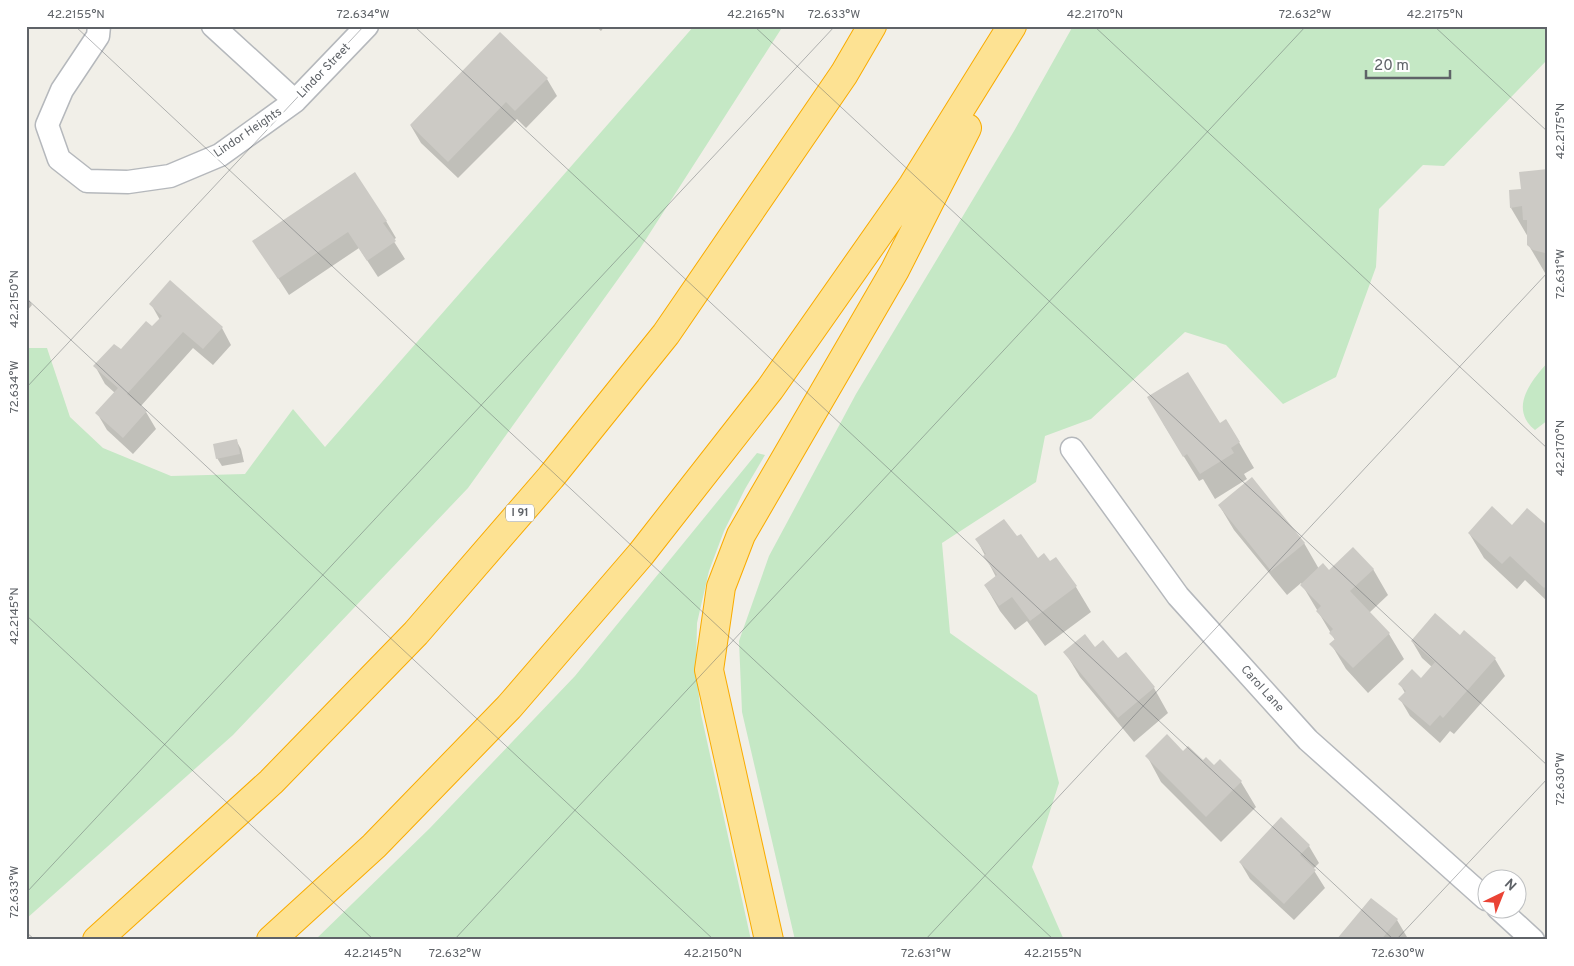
<svg xmlns="http://www.w3.org/2000/svg" width="1574" height="966" viewBox="0 0 1574 966" font-family="Overpass,sans-serif">
  <style>
    .green { fill: #c5e8c5 }
    .shadow { fill: #0003 }
    .building { fill: #cccac5 }
    .lines { fill: none; stroke-linecap: round; stroke-linejoin: round }
    .minor-casing { stroke: #b5b8bc; stroke-width: 25 }
    .motorway-casing { stroke: #f9ab00; stroke-width: 30 }
    .minor { stroke: #fff; stroke-width: 22 }
    .motorway { stroke: #fde293; stroke-width: 28 }
    .ticks { fill: none; stroke: #5f6368; stroke-width: 1; stroke-opacity: 0.45 }
    .labels { text-anchor: middle; dominant-baseline: central; stroke-width: 5; stroke-linejoin: round; paint-order: stroke }
    .shield { fill: #fff; stroke: #8f9295; stroke-width: 1 }
    .shield-label { font-size: 11px; font-weight: bold; fill: #5f6368 }
    .street-label { font-size: 12px; fill: #5f6368; stroke: #fff }
    .neatline { fill: none; stroke: #5f6368; stroke-width: 2 }
    .ticks-label { font-size: 12px; text-anchor: middle; fill: #5f6368 }
  </style>
  <rect width="100%" height="100%" fill="#f1efe8"/>
  <path class="green" d="M694,26h89l-144,224 -171,238 -235,247 -207,184v-571h21l23,69 33,31 68,28 74,-2 48,-65 32,38z
    M1073,26h475v33l-104,107 -21,-1 -44,44 -3,58 -40,110 -53,27 -57,-59 -41,-13 -94,87 -46,17 -9,46 -94,61 8,90 87,62 22,88 -27,84 32,73h-269l-53,-228 -3,-71 30,-85 87,-162 158,-263z
    M1548,362v58l-13,10c-27,-22 -3,-50 13,-68z
    M757,453l8,2 -20,34 -21,42 -15,40 -12,52 -1,48 5,43 50,226h-436l115,-112 145,-152z"/>
  <path class="shadow" d="M595,26h10l-4,5z
    M547,79l10,17 -31,32 -9,-9 -59,59 -37,-35 -10,-17z
    M1548,170v108l-20,-34v-7l-17,-29 11,-18z
    M386,221l10,17 -3,2 12,19 -27,18 -19,-29 -70,47 -35,-54z
    M26,295l6,10 -6,7z
    M151,304l71,24 9,17 -18,20 -20,-17 -53,59 6,5 10,17 -23,25 -26,-24 -10,-17 18,-20 -10,-9 -10,-18 26,-15 31,-23 8,-8z
    M1226,420l28,48 -10,6 3,5 -32,20 -12,-20 -4,2 -36,-58 56,2z
    M236,440l5,9 3,13 -22,4 -5,-8z
    M1219,505l85,38 15,26 10,2 44,-2 15,26 -19,18 20,21 15,25 -36,34 -22,-24 -15,-25 4,-4 -34,-57 -14,12 -53,-65z
    M1512,526l36,2v74l-23,-22 -8,9 -33,-31 -15,-25z
    M1017,538l21,22 38,27 15,25 -46,34 -18,-25 -12,9 -15,-19 -15,-26 11,-8 -19,-37z
    M1461,636l34,23 10,17 -51,58 -4,-3 -10,12 -30,-27 -10,-17 5,-6 -5,-9 22,-5 10,-12 -10,-9 -10,-17z
    M1095,649l23,11 36,28 14,25 -34,29 -54,-65 -15,-25z
    M1183,752l31,15 27,15 15,25 -35,35 -60,-60 -14,-26z
    M1309,846l10,17 -6,6 12,19 -31,32 -44,-41 -10,-17z
    M1371,899l26,21 10,17 -2,3h-67z"/>
  <path class="building" d="M500,32l48,46 -33,33 -9,-9 -58,60 -38,-37z
    M1548,169v83l-3,1 -12,-3 -6,-5v-25h-4l-1,-14 -12,2 -1,-18 12,-1 -2,-17z
    M355,172l32,49 -4,2 13,18 -29,20 -19,-29 -70,47 -26,-38z
    M170,280l53,47 -20,22 -20,-17 -56,62 20,17 -24,27 -28,-25 23,-25 -25,-22 21,-22 7,5 25,-28 6,5 10,-10 -13,-12z
    M1188,372l32,51 6,-4 14,23 -9,6 3,5 -34,21 -13,-20 -4,3 -36,-60z
    M237,439l3,15 -24,5 -3,-15z
    M1252,477l53,66 -34,28 -53,-66z
    M1492,506l20,19 15,-17 21,18v58l-4,4 -34,-32 -8,8 -34,-31z
    M1004,519l13,17 4,-2 17,24 6,-5 6,8 6,-4 21,29 -47,35 -18,-24 -13,9 -15,-21 13,-10 -14,-19 3,-2 -11,-15z
    M1353,547l21,22 -24,22 40,42 -37,35 -24,-24 6,-5 -6,-6 4,-4 -17,-18 5,-5 -21,-21 23,-22 6,7z
    M1435,613l25,22 4,-5 32,28 -53,60 -3,-3 -10,11 -32,-27 8,-8 -8,-7 14,-15 9,9 14,-16 -24,-21z
    M1085,634l10,13 8,-7 15,18 8,-6 29,35 -37,31 -55,-66z
    M1167,734l16,17 5,-5 15,14 3,-3 8,8 6,-6 22,22 -36,36 -61,-61z
    M1281,817l29,28 -10,10 16,15 -32,34 -45,-42z
    M1371,898l27,21 -17,21h-45z"/>
  <g class="lines">
    <g class="minor-casing">
      <path id="minor" d="M99,26l-1,10 -36,54 -15,35 12,34 28,22 41,1 42,-6 50,-21 75,-54
        M213,26l82,75 72,-75
        M1072,449l106,147 130,144 178,159
        M1498,908l35,32"/>
    </g>
    <g class="motorway-casing">
      <path id="motorway" d="M97,940l174,-158 145,-149 135,-156 115,-143 178,-260 28,-48
        M271,940l103,-94 135,-139 132,-153 129,-165 143,-204 99,-159
        M769,940l-60,-270 12,-83 20,-52 154,-265 72,-142"/>
    </g>
    <use href="#minor" class="minor"/>
    <use href="#motorway" class="motorway"/>
  </g>
  <path class="ticks" d="M75,26l979,914M414,26l980,914M754,26l794,740M1094,26l454,423M1434,26l114,106M26,298l688,642M26,388l338,-362M26,615l348,325M26,893l809,-867M26,932l9,8M454,940l852,-914M925,940l623,-668M1396,940l152,-162"/>
  <g class="labels">
    <rect class="shield" x="506" y="504.5" width="28" height="17" rx="4"/>
    <g class="shield-label">
      <text x="520" y="513">I 91</text>
    </g>
    <g class="street-label">
      <text transform="translate(324 71) rotate(-46)">Lindor Street</text>
      <text transform="translate(248 133) rotate(-34)">Lindor Heights</text>
      <text transform="translate(1262 689) rotate(48)">Carol Lane</text>
    </g>
  </g>
  <rect width="1574" height="966" fill="none" stroke="#ffffff" stroke-width="55"/>
  <g transform="translate(1502 894) rotate(43)"><circle r="24" fill="#ffffff" stroke="#bfc1c3"/>
  <path d="M0-4L9 19L0 12L-9 19Z" fill="#ea4335"/>
  <text y="-8" font-size="14" font-weight="bold" text-anchor="middle" fill="#5f6368">N</text>
  </g>
  <path d="M1366 70v8h84v-8" fill="none" stroke="#5f6368" stroke-width="2.5"/>
  <text x="1374" y="70" font-size="15" fill="#5f6368" stroke="#ffffff" stroke-width="4" paint-order="stroke">20 m</text>
  <rect x="28" y="28" width="1518" height="910" class="neatline"/>
  <g class="ticks-label">
    <text x="76" y="18">42.2155°N</text>
    <text x="363" y="18">72.634°W</text>
    <text x="756" y="18">42.2165°N</text>
    <text x="834" y="18">72.633°W</text>
    <text x="1095" y="18">42.2170°N</text>
    <text x="1305" y="18">72.632°W</text>
    <text x="1435" y="18">42.2175°N</text>
    <text transform="translate(1560 131) rotate(-90)" y="4">42.2175°N</text>
    <text transform="translate(1560 274) rotate(-90)" y="4">72.631°W</text>
    <text transform="translate(14 299) rotate(-90)" y="4">42.2150°N</text>
    <text transform="translate(14 387) rotate(-90)" y="4">72.634°W</text>
    <text transform="translate(1560 448) rotate(-90)" y="4">42.2170°N</text>
    <text transform="translate(14 616) rotate(-90)" y="4">42.2145°N</text>
    <text transform="translate(1560 779) rotate(-90)" y="4">72.630°W</text>
    <text transform="translate(14 892) rotate(-90)" y="4">72.633°W</text>
    <text x="373" y="957">42.2145°N</text>
    <text x="455" y="957">72.632°W</text>
    <text x="713" y="957">42.2150°N</text>
    <text x="926" y="957">72.631°W</text>
    <text x="1053" y="957">42.2155°N</text>
    <text x="1398" y="957">72.630°W</text>
  </g>
</svg>
